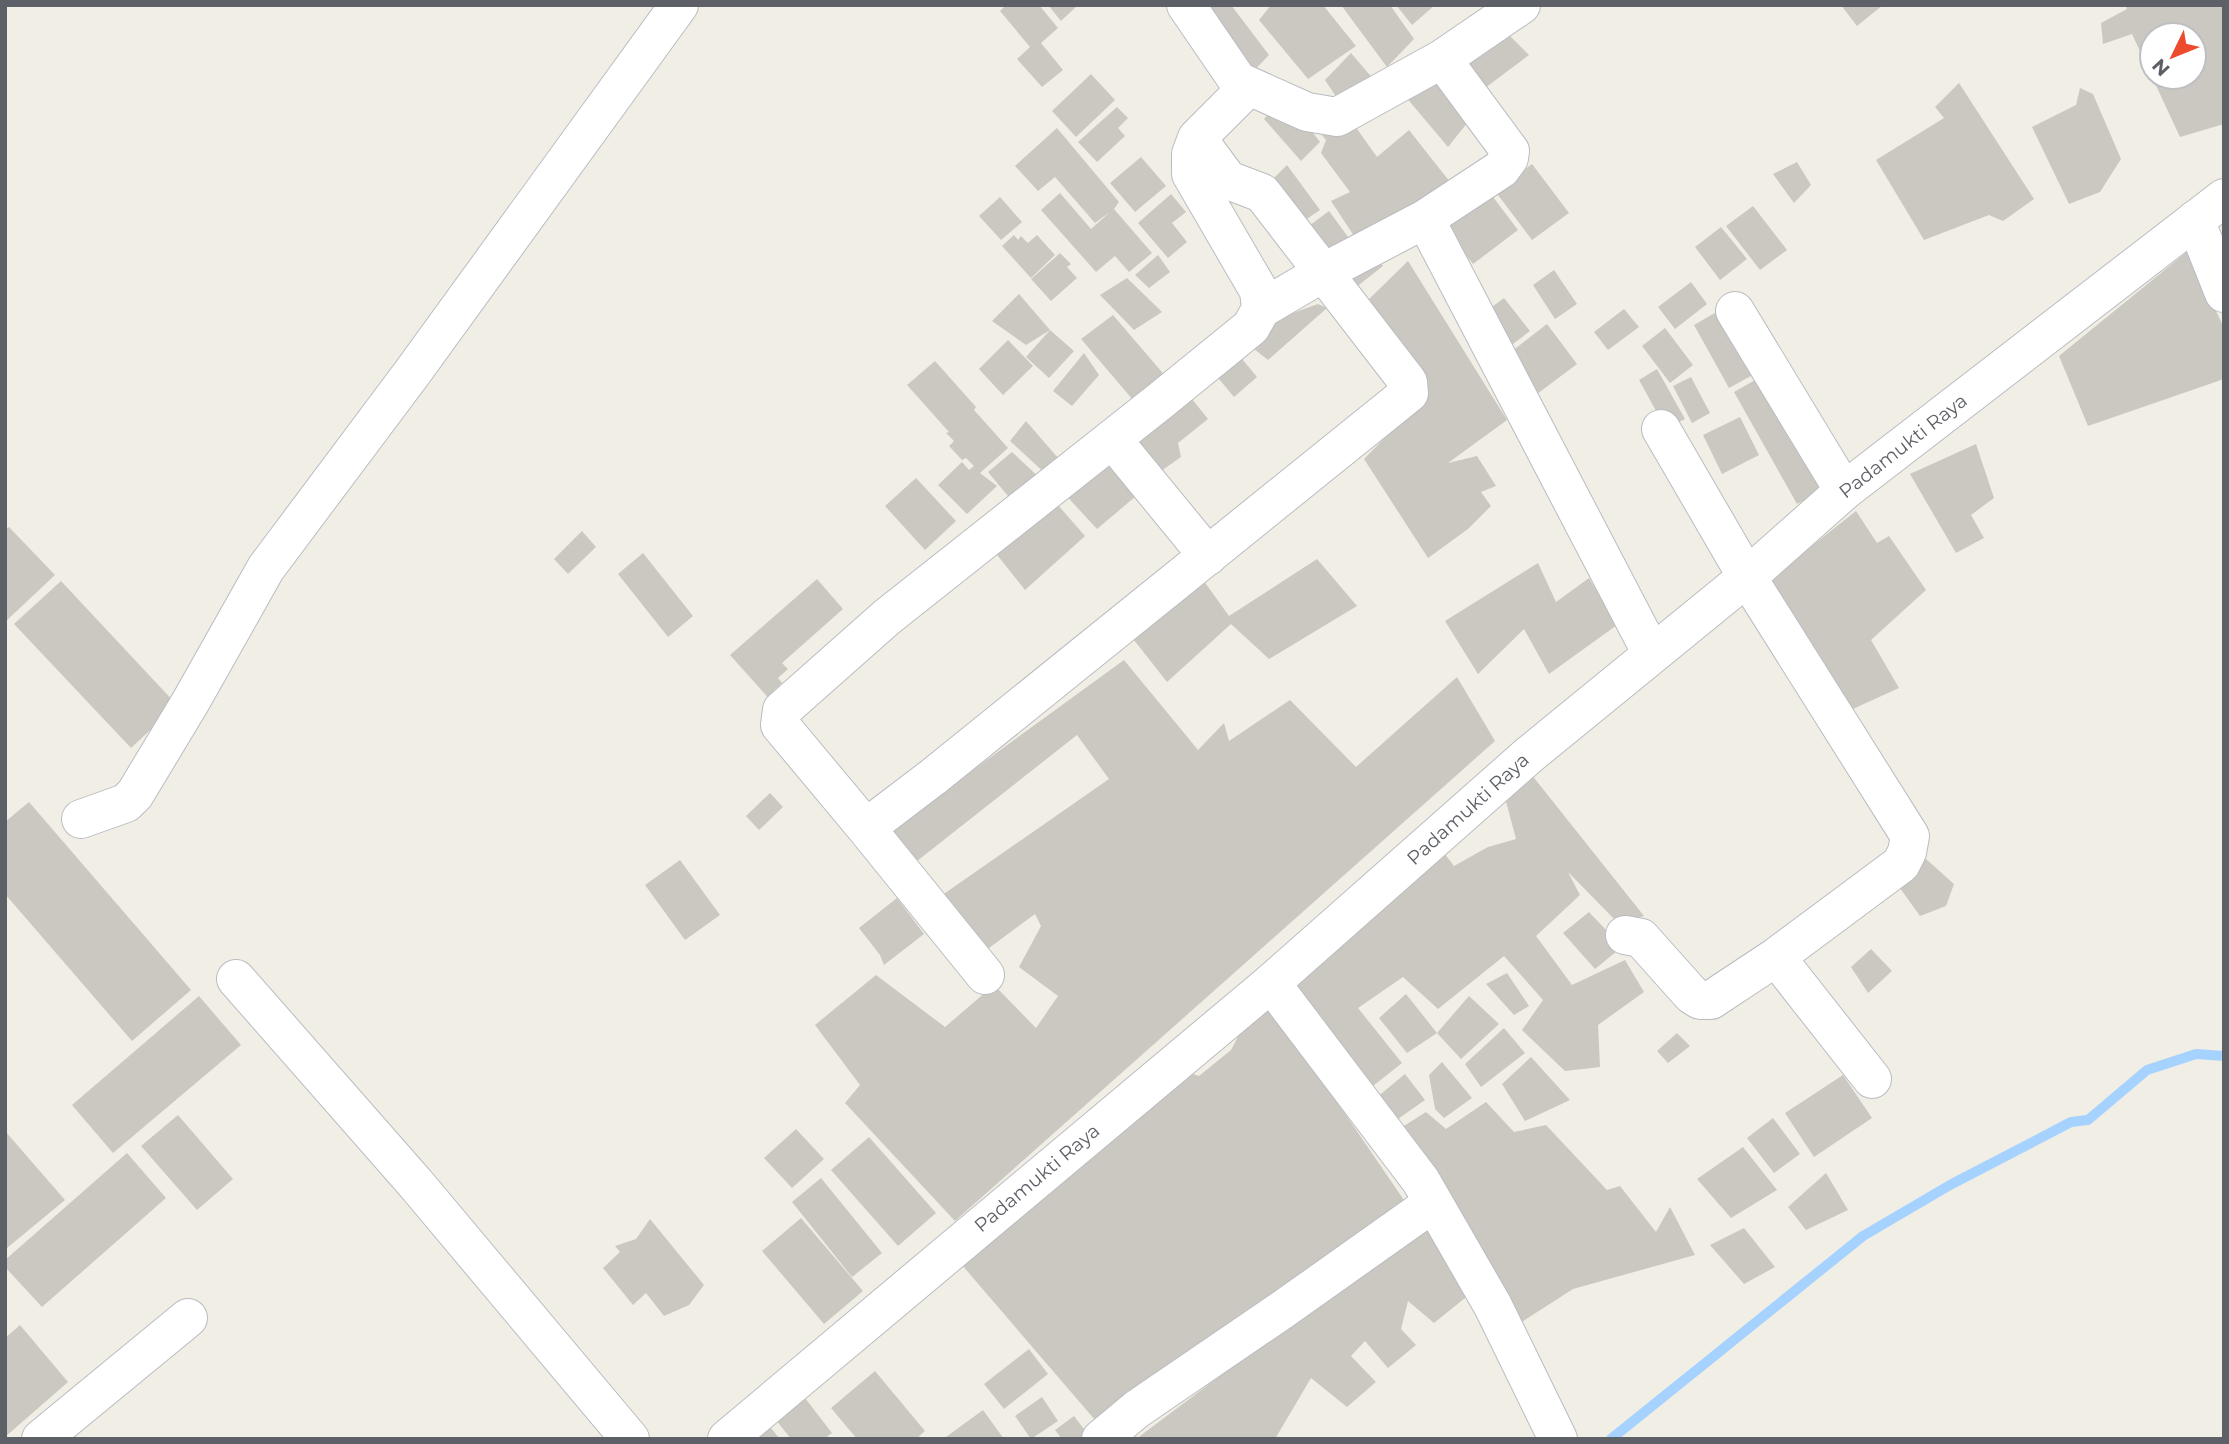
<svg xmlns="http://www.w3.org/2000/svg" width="2229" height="1444" viewBox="0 0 2229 1444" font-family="Montserrat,sans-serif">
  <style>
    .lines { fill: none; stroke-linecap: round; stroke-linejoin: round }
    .stream { stroke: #a6d2ff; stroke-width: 10 }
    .building { fill: #cbc8c2 }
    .minor-casing { stroke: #babcc1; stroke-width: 40 }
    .tertiary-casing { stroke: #babcc1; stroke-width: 40 }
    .minor { stroke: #fff; stroke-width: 38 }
    .tertiary { stroke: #fff; stroke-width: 38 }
    .labels { text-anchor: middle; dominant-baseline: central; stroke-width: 6; stroke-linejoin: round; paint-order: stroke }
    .street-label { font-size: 19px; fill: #5d6066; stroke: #fff }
  </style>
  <rect width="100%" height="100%" fill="#f0eee5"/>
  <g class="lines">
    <path class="stream" d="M1611,1439l252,-203 87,-51 121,-63 17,-2 59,-50 49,-16 28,2"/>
  </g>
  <path class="building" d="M1006,5h33l19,23 -17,15 22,27 -21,17 -25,-28 13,-12 -30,-36z
    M1048,5h30l-17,16z
    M1206,5h25l38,50 -21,22z
    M1271,5h52l33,41 -48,33 -49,-59z
    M1341,5h49l24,34 -27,28z
    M1396,5h39l-23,20z
    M1841,5h42l-26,21z
    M2125,5h99v119l-44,13 -28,-60h42v-42h-42v42l-20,-43 -29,10 -2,-21 26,-14z
    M1501,27l28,28 -44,33 -24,-31z
    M1351,53l29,34 -39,17 -16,-24z
    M1435,72l37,45 -24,30 -43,-51z
    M1091,74l24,26 -39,37 -24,-26z
    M1959,83l75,116 -31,22 -14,-6 -65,25 -48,-80 68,-42 -9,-11z
    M2080,88l13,6 28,65 -21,33 -31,12 -37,-77 44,-22z
    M1276,105l28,16 16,21 -19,19 -37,-42z
    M1117,107l11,11 -10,10 7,8 -28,26 -19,-20z
    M1350,119l27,38 32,-27 41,52 -92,60 -27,-41 19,-9 -29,-39 5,-13 -10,-12z
    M1057,128l62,74 -5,7 38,44 -23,19 -14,-16 -19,16 -55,-62 19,-17 31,36 19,-17 -15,11 -40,-46 -17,14 -23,-25z
    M1141,157l25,29 -31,26 -25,-29z
    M1797,162l14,23 -17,18 -21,-29z
    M1532,164l37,49 -37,27 -37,-49z
    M1287,165l33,45 -22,15 -31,-40z
    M1490,193l28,37 -45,34 -29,-37z
    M1171,194l15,18 -14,11 15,19 -19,16 -30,-35z
    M1000,197l22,25 -21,18 -22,-24z
    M1753,206l34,44 -27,20 -34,-44z
    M1329,211l22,30 -26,19 -23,-29z
    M1721,227l26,32 -27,21 -25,-33z
    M1014,235l4,5 3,-4 7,7 9,-8 18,20 -24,23 -29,-32z
    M2188,251l36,77v51l-136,47 -29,-70z
    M1060,253l11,11 -4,3 10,11 -26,23 -20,-22z
    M1158,255l12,17 -21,16 -14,-13z
    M1376,255l7,11 -33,26 -12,-17z
    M1408,261l99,159 -59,43 29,-7 19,30 -15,6 10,14 -23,23 -40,29 -64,-99 59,-60 -59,-95z
    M1554,270l23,34 -22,15 -22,-34z
    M1127,278l35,34 -28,18 -34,-35z
    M1691,282l16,22 -32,25 -17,-22z
    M1019,294l31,36 -24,15 -34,-24z
    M1504,298l26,33 -26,20 -27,-33z
    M1318,304l9,4 -59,52 -19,-15 19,-23z
    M1725,307l35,64 -31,17 -35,-63z
    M1624,309l15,18 -31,23 -14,-18z
    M1113,315l60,70 -34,22 -58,-68z
    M1547,324l30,40 -44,33 -30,-39z
    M1665,328l28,37 -23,18 -28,-37z
    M1050,330l24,21 -25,27 -23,-21z
    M1008,340l25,26 -30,29 -24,-26z
    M1084,353l15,22 -27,31 -19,-15z
    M1238,354l19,23 -23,20 -20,-24z
    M935,361l41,46 -2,3 34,38 -28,25 17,13 -30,28 -29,-29 24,-23 7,8 5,-4 -8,-8 -4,2 -13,-14 5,-5 -8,-8 3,-1 -42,-47z
    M1657,369l28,50 -19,10 -27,-49z
    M1764,375l63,113 -30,16 -63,-112z
    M1691,377l19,36 -18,10 -19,-37z
    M1184,389l24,30 -30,24 3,14 -27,19 -33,-37z
    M1740,417l19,38 -37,19 -19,-39z
    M1026,421l32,37 -11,17 -37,-34z
    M1976,444l18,54 -23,17 13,23 -28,15 -46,-79z
    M1110,448l32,43 -45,38 -36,-39z
    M1012,452l31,29 -30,21 -25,-30z
    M916,478l40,43 -31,29 -40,-44z
    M1050,496l35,40 -60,54 -35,-44z
    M1856,511l21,32 12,-7 37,54 -55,50 28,48 -55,25 -79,-130z
    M9,527l46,48 -50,47v-92z
    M582,531l14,16 -28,27 -14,-15z
    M643,553l50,63 -25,21 -50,-63z
    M1317,559l40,47 -88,53 -38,-35 -64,58 -37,-47 71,-58 28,39z
    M1538,563l18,39 33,-24 28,47 -68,49 -25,-45 -46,45 -33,-53z
    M817,579l26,30 -61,54 6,6 -10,9 4,5 -8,7 6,6 -8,6 -42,-47z
    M61,581l116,124 -46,43 -117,-124z
    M1124,660l74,90 26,-27 5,18 61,-41 66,67 101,-90 38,64 -540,480 -110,-118 15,-18 -45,-60 61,-50 69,52 49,-42 42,43 22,-32 -39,-29 22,-41 -6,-12 -58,43 -39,-59 171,-119 -32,-44 -165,130 -23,-34z
    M1531,774l113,142 -25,8 -51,-52 12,23 -44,41 36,49 53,-25 19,32 -46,33 2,42 -35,4 -43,-41 21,-30 -39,-44 -66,53 -35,-32 -45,31 44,55 -34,27 -77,-108 153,-129 10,13 34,-19 28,-8 -12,-45z
    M770,793l13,14 -24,23 -13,-14z
    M29,802l162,188 -59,51 -127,-147v-72z
    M1926,859l28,25 -8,22 -26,10 -23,-32z
    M680,860l40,55 -35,25 -40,-55z
    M897,898l27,36 -40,31 -4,-10 -21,-27z
    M1589,912l33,35 -27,22 -32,-36z
    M1871,949l21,22 -24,22 -17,-26z
    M1507,973l22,33 -15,9 -28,-31z
    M1406,994l31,39 -30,20 -28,-35z
    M199,996l42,49 -128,108 -41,-48z
    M1469,996l30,28 -38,35 -24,-26z
    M1270,1004l138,202 -313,214 -133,-155 228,-192 9,3 32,-26 12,-23z
    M1504,1028l21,25 -44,34 -16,-23z
    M1677,1033l13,13 -22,17 -11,-12z
    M1531,1057l39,43 -45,21 -23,-37z
    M1442,1062l30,36 -28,20 -9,-9 -6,-34z
    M1405,1074l20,26 -37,26 -18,-23z
    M1843,1075l29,43 -58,39 -29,-44z
    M1486,1102l28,30 32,-7 61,65 13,-4 36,46 14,-25 25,48 -122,34 -56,36 -118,-196 27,-17 20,17z
    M178,1115l55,64 -36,31 -56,-64z
    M1773,1118l27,36 -26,19 -27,-35z
    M796,1129l28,30 -32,29 -28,-30z
    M5,1131l60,69 -58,48 -2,-2z
    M869,1137l67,76 -38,33 -67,-76z
    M1743,1147l34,43 -46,28 -34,-39z
    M127,1153l39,45 -124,109 -37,-40v-7z
    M1826,1173l22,37 -42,20 -18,-23z
    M821,1178l61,75 -30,24 -60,-75z
    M801,1218l62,73 -39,33 -62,-73z
    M650,1219l54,66 -15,20 -25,11 -18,-23 -13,12 -30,-37 17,-16 -5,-6 21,-7z
    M1424,1223l46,71 -36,29 -26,-22 -7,28 15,16 -28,23 -23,-27 -14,15 25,26 -29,25 -36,-29 -36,61h-139z
    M1744,1228l31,39 -31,17 -34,-39z
    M20,1325l48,57 -63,55v-99z
    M1029,1349l19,25 -44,35 -20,-25z
    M875,1371l50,60 -9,8h-59l-26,-31z
    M1042,1397l16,24 -27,18 -16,-23z
    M805,1398l27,35 -8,6h-33l-15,-19z
    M983,1410l21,29h-56l-2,-2z
    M1074,1416l13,17 -8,6h-17l-7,-9z
    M770,1427l10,12h-25z"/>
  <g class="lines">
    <g class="minor-casing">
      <path id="minor" d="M1186,5l52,76 69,31 30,5 105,-58
        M1425,219l227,435
        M2195,220l29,73
        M1261,309l63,-37 101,-53 76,-50 8,-11 1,-7 -68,-92 79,-54
        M1735,311l109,180
        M1112,439l96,117
        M81,819l45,-16 9,-9 56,-93 75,-133 146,-195 267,-368
        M866,828l67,-51 476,-384 -1,-11 -142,-184 -4,-5 -34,-13 -31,-42
        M1625,935l16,3 51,57 8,5h11l65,-43 125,-93 6,-12 3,-16 -163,-259 -86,-148
        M1776,957l96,122
        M985,975l-119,-147 -86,-103 2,-15 105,-93 273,-216 91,-74 10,-18 -2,-18 -68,-117v-20l6,-16 52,-52
        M236,979l180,205 214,255
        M1271,983l150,198 72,125 65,133
        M41,1439l147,-121
        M1101,1439l36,-30 145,-99 151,-107"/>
    </g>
    <g class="tertiary-casing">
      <path id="tertiary" d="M727,1439l544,-456 258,-228 218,-178 97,-86 380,-293"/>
    </g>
    <use href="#minor" class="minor"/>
    <use href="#tertiary" class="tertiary"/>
  </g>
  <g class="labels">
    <g class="street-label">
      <text transform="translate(1903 446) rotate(-38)">Padamukti Raya</text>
      <text transform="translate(1468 809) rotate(-42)">Padamukti Raya</text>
      <text transform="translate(1037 1178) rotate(-40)">Padamukti Raya</text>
    </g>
  </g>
  <rect width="2229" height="1444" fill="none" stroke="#5d6066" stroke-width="14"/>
  <g transform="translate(2173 56) rotate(227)"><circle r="33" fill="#ffffff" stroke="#bebfc2" stroke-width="2"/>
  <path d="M0-5L12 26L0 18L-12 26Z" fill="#ed4b2e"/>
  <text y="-10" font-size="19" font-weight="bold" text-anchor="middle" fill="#5d6066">N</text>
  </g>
</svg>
